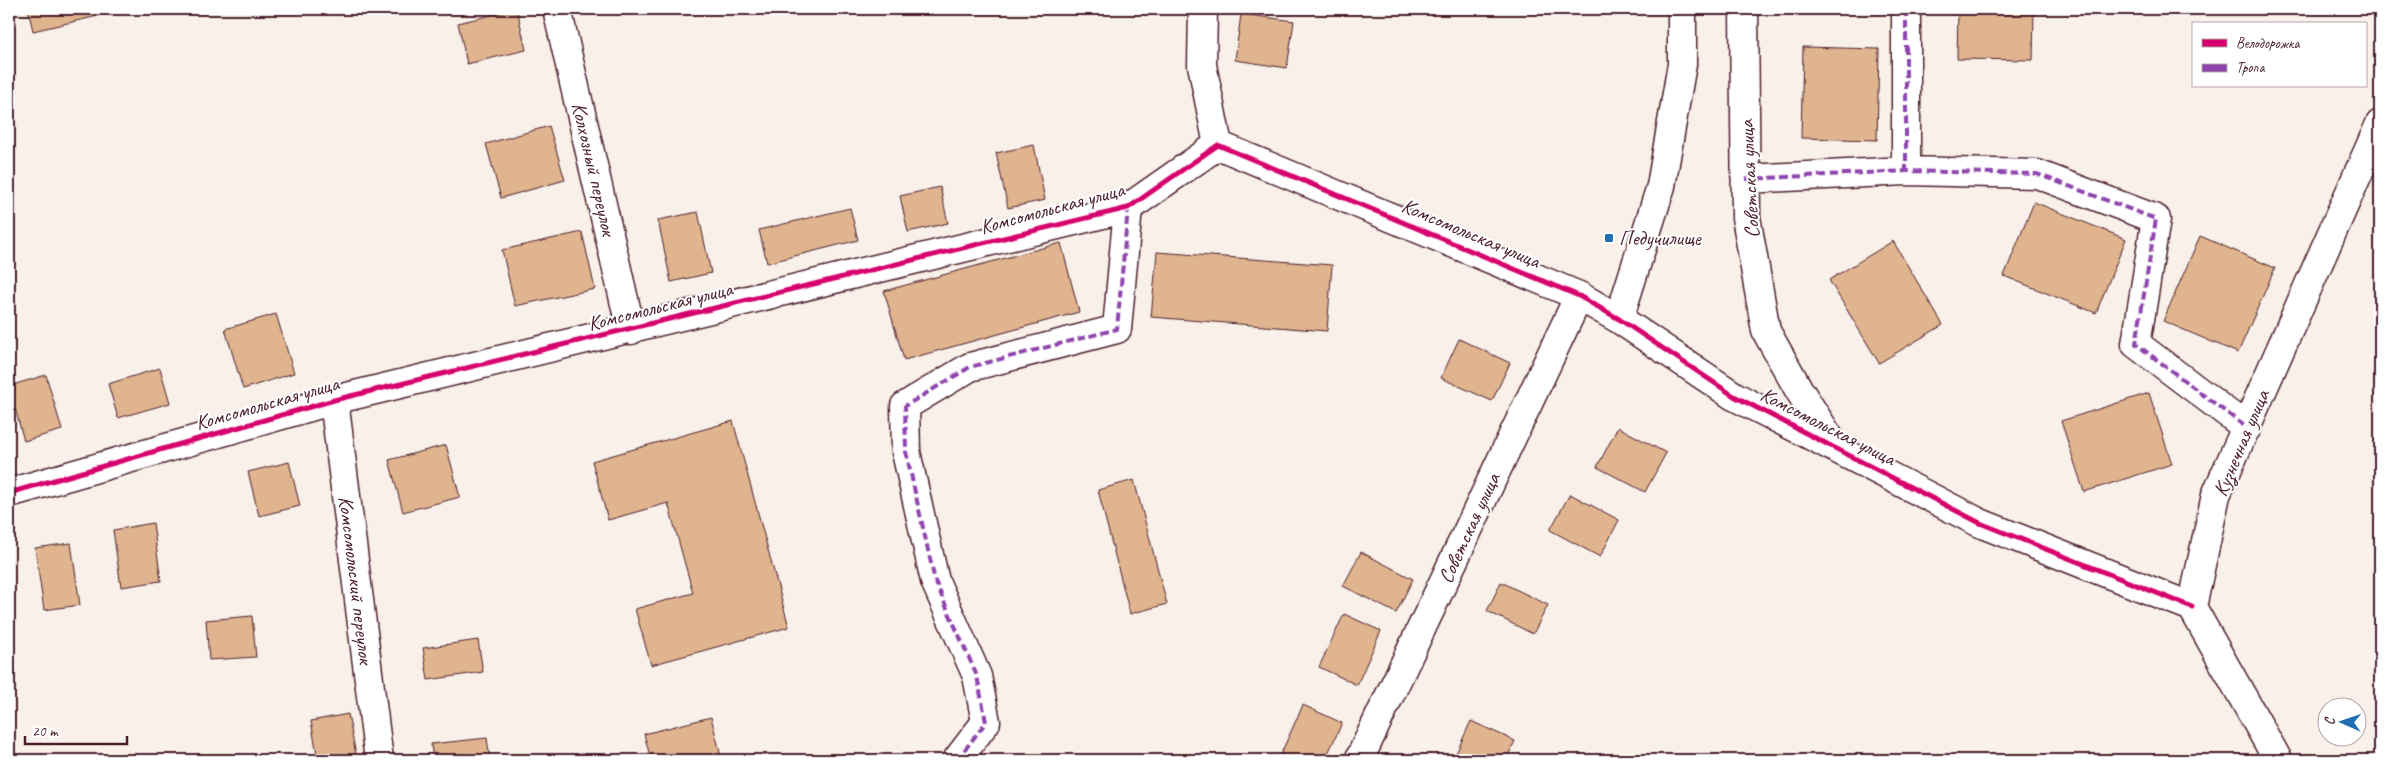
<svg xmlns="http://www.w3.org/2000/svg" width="2389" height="769" viewBox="0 0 2389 769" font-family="Caveat,sans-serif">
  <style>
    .building { fill: #dfb48f; stroke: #4a1f2b }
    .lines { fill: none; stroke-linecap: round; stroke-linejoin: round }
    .minor-casing { stroke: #4a1f2b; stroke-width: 31 }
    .minor { stroke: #fff; stroke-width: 28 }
    .quiet { stroke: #8e44ad; stroke-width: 4; stroke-dasharray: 8 4; stroke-linecap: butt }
    .cycleway-casing { stroke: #fff; stroke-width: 8 }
    .cycleway { stroke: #d6006c; stroke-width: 5 }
    .poi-dot { fill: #1f6fb2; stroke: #fff; stroke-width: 2 }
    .labels { text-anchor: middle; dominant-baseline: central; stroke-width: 4; stroke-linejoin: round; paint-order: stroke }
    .street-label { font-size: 21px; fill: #4a1f2b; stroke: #fff }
    .poi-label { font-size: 21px; fill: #4a1f2b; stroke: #fff; text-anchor: start }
  </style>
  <rect width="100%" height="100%" fill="#f9f0e9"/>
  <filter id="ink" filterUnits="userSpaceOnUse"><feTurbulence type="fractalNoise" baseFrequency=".02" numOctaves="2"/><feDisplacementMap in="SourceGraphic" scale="10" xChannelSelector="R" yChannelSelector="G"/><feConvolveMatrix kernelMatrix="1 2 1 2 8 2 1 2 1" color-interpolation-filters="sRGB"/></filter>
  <g filter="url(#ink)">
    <path class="building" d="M28,9h68l2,7 -65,15z
      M517,9l9,41 -59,14 -9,-41z
      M1958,9h76l-1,51 -76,-1z
      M1241,14l53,7 -7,47 -52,-8z
      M1803,47l76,2 -2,91 -76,-2z
      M549,126l16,54 -64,18 -15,-54z
      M1034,145l11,55 -37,8 -12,-55z
      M940,187l8,36 -40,9 -8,-36z
      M2034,202l92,37 -30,74 -92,-37z
      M850,208l8,32 -91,23 -8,-33z
      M698,212l13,61 -40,9 -13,-62z
      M582,232l13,57 -80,17 -13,-56z
      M2200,236l75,32 -37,85 -75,-32z
      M1893,241l50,84 -64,38 -50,-83z
      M1061,243l18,69 -175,48 -20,-69z
      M1157,252l175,13 -5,66 -176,-14z
      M276,314l18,59 -51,16 -18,-60z
      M1459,339l51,24 -18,38 -51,-23z
      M160,368l10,35 -52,15 -10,-34z
      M46,375l16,55 -38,11 -15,-55z
      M2149,393l23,71 -88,28 -23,-71z
      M733,421l56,206 -138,38 -16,-56 58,-16 -25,-90 -60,17 -16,-59z
      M1618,427l48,26 -21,39 -48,-25z
      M446,445l14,52 -57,15 -14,-52z
      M289,462l11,44 -41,10 -11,-44z
      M1134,480l33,124 -37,10 -32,-124z
      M1570,494l49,26 -19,37 -50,-27z
      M153,523l8,58 -40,6 -8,-57z
      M71,543l9,62 -36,5 -9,-62z
      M1361,552l52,27 -17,34 -53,-27z
      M1501,582l47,23 -15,29 -46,-23z
      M1344,614l37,17 -24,54 -38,-18z
      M252,616l4,41 -47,3 -3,-40z
      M478,640l5,32 -55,8 -5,-32z
      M1303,705l39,18 -17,37h-47z
      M348,714l9,46h-39l-7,-39z
      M711,717l11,43h-71l-7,-26z
      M1471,721l44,20 -9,19h-53z
      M487,738l3,22h-57l-2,-16z"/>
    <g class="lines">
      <g class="minor-casing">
        <path id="minor" d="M557,9l74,321
          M1203,9l-1,56 16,80
          M1744,9l2,208 20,114 33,59 37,58
          M1906,9v162
          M1746,179l160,-8 131,3 119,45 -20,125 111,84
          M1619,319l42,-133 21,-122v-55
          M334,400l45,360
          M9,493l325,-93 794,-192 90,-63 361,151 40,23 115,77 246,127 212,84
          M957,760l29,-38 -9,-46 -42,-95 -29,-129 -1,-46 65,-39 147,-38 11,-121
          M1359,760l220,-464
          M2278,760l-86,-153 24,-112 164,-371"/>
      </g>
      <use href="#minor" class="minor"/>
      <path class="quiet" d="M1906,9v162
        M1746,179l160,-8 131,3 119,45 -20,125 111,84
        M957,760l29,-38 -9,-46 -42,-95 -29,-129 -1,-46 65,-39 147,-38 11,-121"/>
      <g class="cycleway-casing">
        <path id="cycleway" d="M9,493l325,-93 794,-192 90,-63 361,151 40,23 115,77 246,127 212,84"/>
      </g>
      <use href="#cycleway" class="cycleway"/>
    </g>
  </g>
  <rect class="poi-dot" x="1604" y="233" width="10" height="10" rx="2.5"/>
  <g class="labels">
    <g class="street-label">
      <text transform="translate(594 169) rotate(77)">Колхозный переулок</text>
      <text transform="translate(1749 179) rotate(-93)">Советская улица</text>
      <text transform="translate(1052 208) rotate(-15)">Комсомольская улица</text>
      <text transform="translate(1471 233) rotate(23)">Комсомольская улица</text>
      <text transform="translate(660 306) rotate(-14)">Комсомольская улица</text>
      <text transform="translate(267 403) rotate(-16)">Комсомольская улица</text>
      <text transform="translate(1828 426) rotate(27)">Комсомольская улица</text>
      <text transform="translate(2241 443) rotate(-67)">Кузнечная улица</text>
      <text transform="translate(1469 528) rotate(-65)">Советская улица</text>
      <text transform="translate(356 580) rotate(83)">Комсомольский переулок</text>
    </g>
    <g class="poi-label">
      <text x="1619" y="238">Педучилище</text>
    </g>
  </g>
  <rect width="2389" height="769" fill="none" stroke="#fff" stroke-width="30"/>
  <rect x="15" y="15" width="2359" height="739" fill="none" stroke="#4a1f2b" stroke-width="2" filter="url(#ink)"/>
  <rect x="2192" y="22" width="175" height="65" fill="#ffffff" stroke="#b7a5aa"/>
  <rect x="2202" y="39" width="25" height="8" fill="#d6006c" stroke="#b7a5aa"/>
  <text x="2236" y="48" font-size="15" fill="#4a1f2b">Велодорожка</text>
  <rect x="2202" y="64" width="25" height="8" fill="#8e44ad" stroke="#b7a5aa"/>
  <text x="2236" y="72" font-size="15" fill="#4a1f2b">Тропа</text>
  <g transform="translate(2342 722) rotate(272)"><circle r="24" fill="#ffffff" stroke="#b7a5aa"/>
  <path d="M0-4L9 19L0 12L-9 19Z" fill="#1f6fb2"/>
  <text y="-8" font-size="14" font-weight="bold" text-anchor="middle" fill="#4a1f2b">С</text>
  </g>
  <path d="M25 736v8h102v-8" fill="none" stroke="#4a1f2b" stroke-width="2.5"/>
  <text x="32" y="736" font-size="15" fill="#4a1f2b" stroke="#ffffff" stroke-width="4" paint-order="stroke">20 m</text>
</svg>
